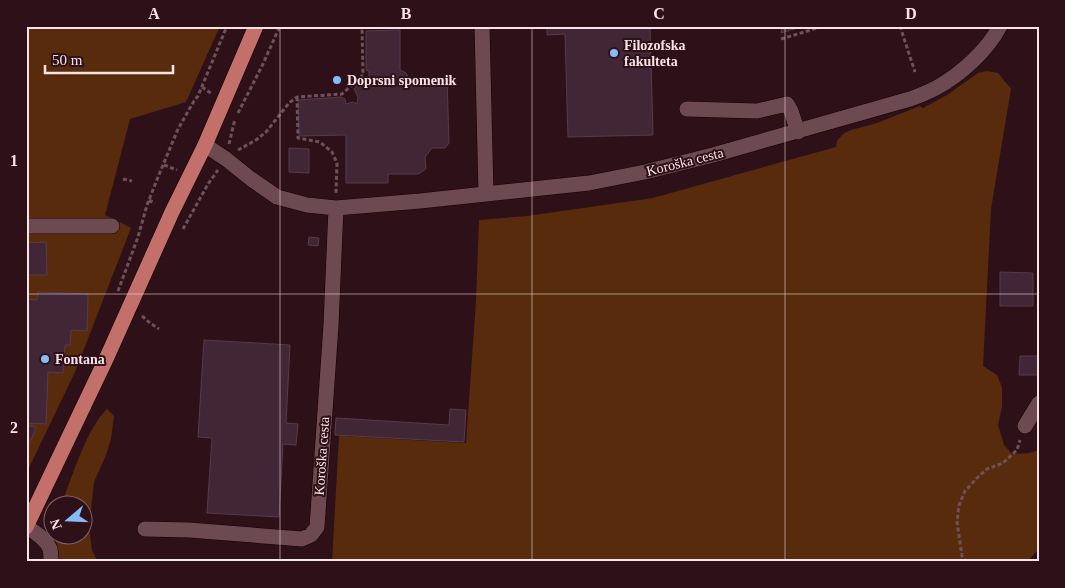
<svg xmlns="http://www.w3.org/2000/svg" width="1065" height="588" viewBox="0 0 1065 588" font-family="Georgia,serif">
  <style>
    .green { fill: #592b0d }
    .building { fill: #412636; stroke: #583b4c }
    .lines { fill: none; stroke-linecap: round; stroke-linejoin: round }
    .minor-casing { stroke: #140004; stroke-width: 16 }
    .major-casing { stroke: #140004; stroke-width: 16 }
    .path { stroke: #6d5359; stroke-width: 3; stroke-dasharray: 4 2.5; stroke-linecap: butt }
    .minor { stroke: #6d4a51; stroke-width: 15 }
    .major { stroke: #c3706b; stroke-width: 15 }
    .grid { fill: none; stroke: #f8e3e7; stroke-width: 1; stroke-opacity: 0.55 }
    .poi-dot { fill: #87bbfb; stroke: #2e1118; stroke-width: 2 }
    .labels { text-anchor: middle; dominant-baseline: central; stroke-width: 4; stroke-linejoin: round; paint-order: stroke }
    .poi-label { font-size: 14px; font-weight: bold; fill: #f8e3e7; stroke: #2e1118; text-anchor: start }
    .street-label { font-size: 14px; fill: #f8e3e7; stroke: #2e1118 }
    .neatline { fill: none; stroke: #f8e3e7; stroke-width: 2 }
    .grid-label { font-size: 16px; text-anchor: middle; font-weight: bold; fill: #f8e3e7 }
  </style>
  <rect width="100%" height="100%" fill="#2e1118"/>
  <path class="green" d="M26,26h194l-34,76 -56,17 -25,96 26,13 -56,144 -49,102z
    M987,71l11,2 13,16 -20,120 -8,157 14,9 5,12v20l-4,18 6,20 8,9 17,-1 10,-3v99l-12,13h-695l7,-126 127,7 10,-142 3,-81 48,-4 126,-18 183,-51 1,-6 6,-7 8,-4 26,-7 43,-17 3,2 24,-13 31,-22z
    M107,409l7,7 -3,23 -5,16 -12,27 -5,46 3,22 6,12h-38l-5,-26h27v-30l-21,-1c11,-27 25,-76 46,-96z"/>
  <path class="building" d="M547,26h103l3,109 -85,2 -3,-103 -18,1z
    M782,26h22l-23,7z
    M400,30v40l6,3 3,5h38l2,65 -4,5h-13l-7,9 1,12 -8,5h-30v9h-42v-48l-47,1 -1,-36 43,-3 4,2 1,5 7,-2 4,2 1,-7 -4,-8 6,-7 9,-2v-9l-3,-1v-39z
    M289,148l20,1v24l-20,-1z
    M309,237l10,1 -1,8 -10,-1z
    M46,242l1,33h-21v-32z
    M1000,272l33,1v33h-33z
    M38,292l50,2 -1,37 -16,-1 -1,15h-5l-2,28 -15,-1 -2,52 -20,-1v-124l11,1z
    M204,340l86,5 -4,78 12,1 -2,21 -13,-1 -4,73 -72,-4 5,-75 -14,-1z
    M1020,356h19l-1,19h-19z
    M450,409l16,1 -2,32 -129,-7 1,-17 113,7z
    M26,426h8l2,3 -10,21z"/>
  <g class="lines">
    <g class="minor-casing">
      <path id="minor" d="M482,26l4,168
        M687,109l70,2 30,-7 4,7 7,21
        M205,145l21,14 25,20 26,18 30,8 29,3 84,-7 169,-18 56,-11 68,-17 197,-56c9,-3 18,-7 26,-11 24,-13 51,-37 64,-62
        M26,226h86
        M1025,426l14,-23
        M27,527c8,5 19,12 23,22 1,4 1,9 1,13
        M145,529l44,1 113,9 9,-4 6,-8 14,-202 5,-117"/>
    </g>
    <g class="major-casing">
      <path id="major" d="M26,527l81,-170 65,-145 33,-67 51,-119"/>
    </g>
    <path class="path" d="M900,26l15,46
      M781,39l43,-13
      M202,87l10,7
      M297,97l1,41 22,4 12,10 5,11 -1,30
      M238,113l24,-47 18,-40
      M229,144l6,-25
      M238,150l18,-10 10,-8 23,-29 8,-6 45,-3 21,-19 -1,-49
      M164,165l13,5
      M123,179l9,2
      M149,200l6,3
      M183,229l25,-45 10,-14
      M118,291l20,-54 9,-32 11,-28 20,-48 16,-28 4,-5 29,-70
      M142,316l8,7 9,6
      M967,562l-5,-6 -5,-34 2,-17 6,-14 12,-13 10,-9 16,-6 14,-13 3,-10
      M1001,562h3"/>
    <use href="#minor" class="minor"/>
    <use href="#major" class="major"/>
  </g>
  <path class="grid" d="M280,26v536M532,26v536M785,26v536M26,294h1013"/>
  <g class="poi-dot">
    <circle cx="614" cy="53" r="5"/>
    <circle cx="337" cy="80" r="5"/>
    <circle cx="45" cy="359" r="5"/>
  </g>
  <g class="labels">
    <g class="poi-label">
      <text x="624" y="45">Filozofska<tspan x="624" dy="16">fakulteta</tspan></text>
      <text x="347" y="80">Doprsni spomenik</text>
      <text x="55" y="359">Fontana</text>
    </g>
    <g class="street-label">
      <text transform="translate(685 162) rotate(-14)">Koroška cesta</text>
      <text transform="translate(322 456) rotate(-86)">Koroška cesta</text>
    </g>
  </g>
  <rect width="1065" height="588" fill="none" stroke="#2e1118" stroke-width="55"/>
  <g transform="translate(68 520) rotate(251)"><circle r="24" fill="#2e1118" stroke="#7f656b"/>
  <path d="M0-4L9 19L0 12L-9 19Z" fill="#87bbfb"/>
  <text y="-8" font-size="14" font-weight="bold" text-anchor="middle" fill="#f8e3e7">N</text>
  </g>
  <path d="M45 65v8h128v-8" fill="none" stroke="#f8e3e7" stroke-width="2.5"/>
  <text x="52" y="65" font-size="15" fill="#f8e3e7" stroke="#2e1118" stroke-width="4" paint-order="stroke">50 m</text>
  <rect x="28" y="28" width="1010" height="532" class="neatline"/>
  <g class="grid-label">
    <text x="154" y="19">A</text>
    <text x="406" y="19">B</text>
    <text x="659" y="19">C</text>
    <text x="911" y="19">D</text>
    <text x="14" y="166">1</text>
    <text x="14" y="433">2</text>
  </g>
</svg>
